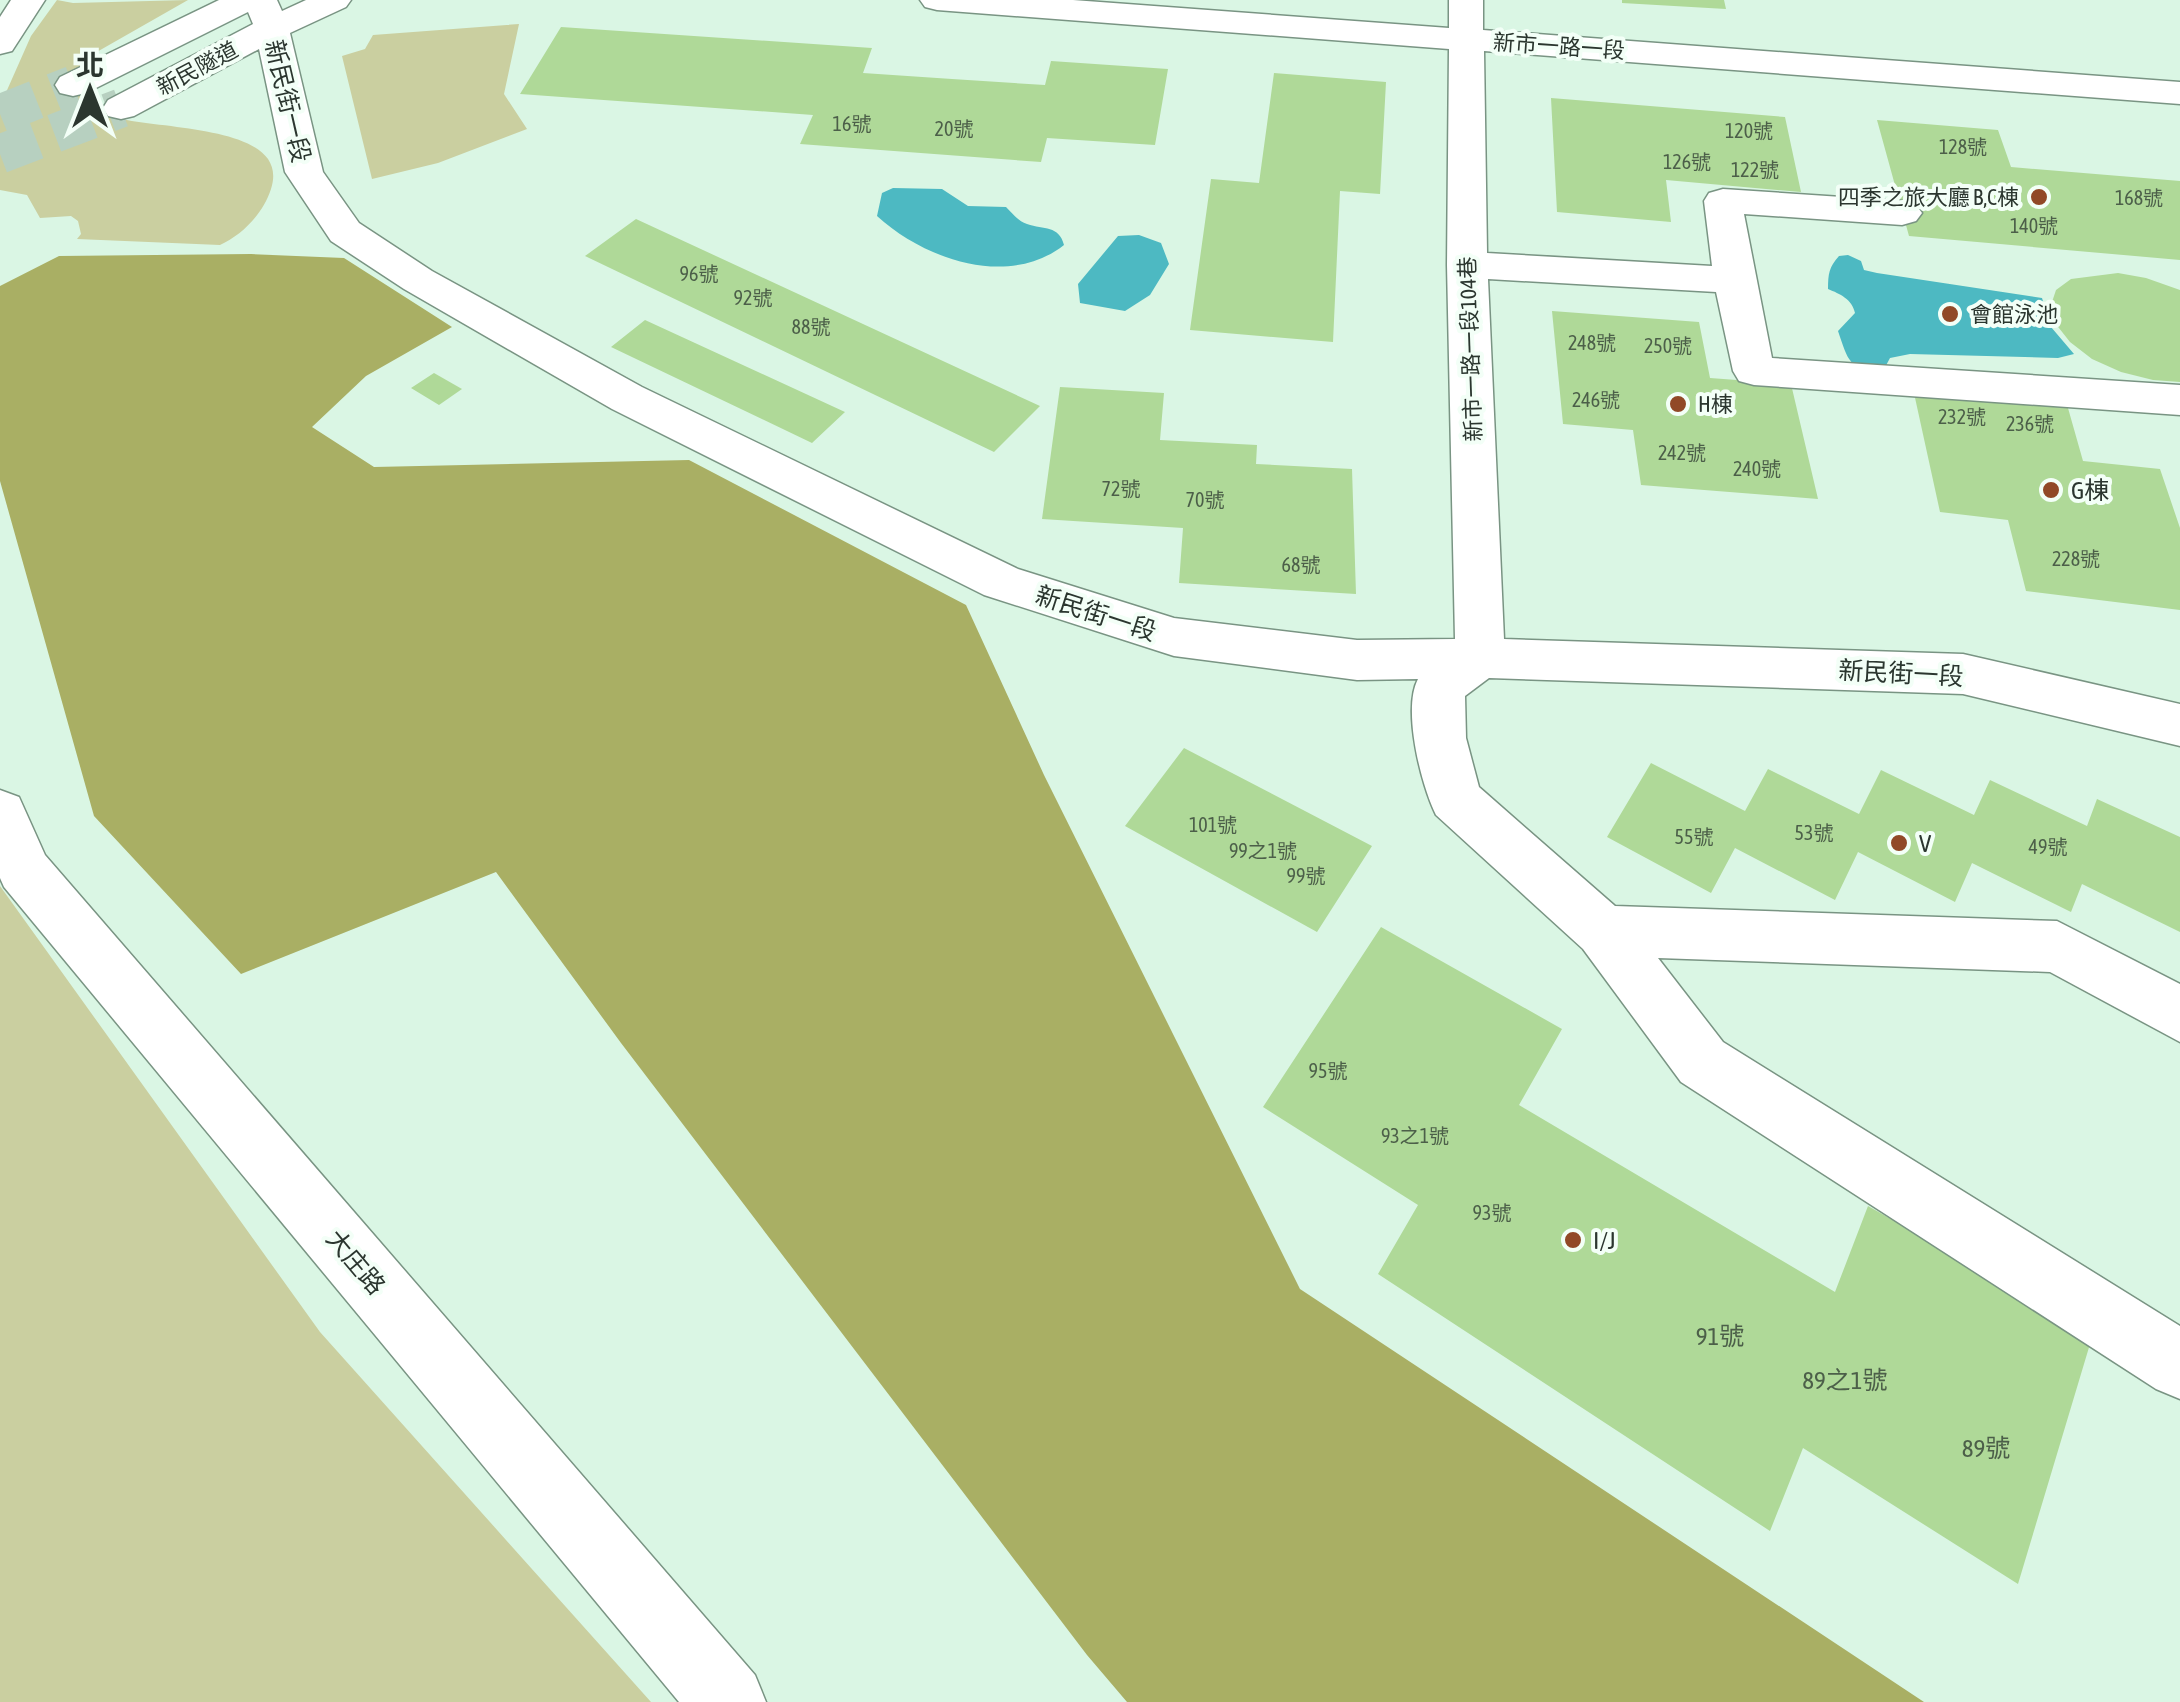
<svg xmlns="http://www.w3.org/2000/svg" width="2180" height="1702" viewBox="0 0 2180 1702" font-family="'Asap Condensed','Noto Sans TC',sans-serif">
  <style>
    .green { fill: #cacfa0 }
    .forest { fill: #a9af64 }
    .water { fill: #4db9c2 }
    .building { fill: #afd998 }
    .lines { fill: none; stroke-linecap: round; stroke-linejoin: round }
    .minor-tunnel { stroke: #b7d0c0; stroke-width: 39; stroke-dasharray: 39 19; stroke-linecap: butt }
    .minor-casing { stroke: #799483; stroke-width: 3 }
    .minor { fill: #fff; fill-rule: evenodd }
    .poi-dot { fill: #914927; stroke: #f3fff7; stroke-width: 4 }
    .labels { text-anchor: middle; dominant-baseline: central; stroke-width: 8; stroke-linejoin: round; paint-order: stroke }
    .number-label { font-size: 20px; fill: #4c5f49 }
    .far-street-label { font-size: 22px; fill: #2b362f; stroke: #f3fff7 }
    .far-poi-label { font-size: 22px; fill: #2b362f; stroke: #f3fff7; text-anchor: start }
    .street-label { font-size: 25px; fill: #2b362f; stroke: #f3fff7 }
    .poi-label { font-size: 25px; fill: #2b362f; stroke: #f3fff7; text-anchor: start }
    .near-number-label { font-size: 25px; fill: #4c5f49 }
  </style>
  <rect width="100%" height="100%" fill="#daf6e4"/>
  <path class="green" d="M57,0l16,3 115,-3 -100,57 -10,14c3,16 4,31 19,40 34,22 197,6 174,78 -8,25 -29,46 -51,56l-143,-6 4,-5 -3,-13 -7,-5 -31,2 -13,-23 -27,-5v-84l31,-70z
    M519,24l-15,70 23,35 -89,34 -66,16 -30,-123 23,-7 8,-14z
    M0,886l320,446 331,370h-651z"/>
  <path class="forest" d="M251,254l93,4 108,69 -86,49 -54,51 62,40 315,-7 277,145 78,170 256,514 624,413h-797l-40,-47 -466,-612 -125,-171 -255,102 -147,-158 -94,-335v-195l59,-30z"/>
  <path class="water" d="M893,188l49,1 26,17 38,1c7,7 12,14 21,17 17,6 32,1 37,21 -56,44 -140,14 -187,-29l5,-23z
    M1139,235l22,8 8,21 -19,31 -25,16 -45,-8 -2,-19 40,-48z
    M1848,255l13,6 3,9 13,3 165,25 9,29 23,27 -16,4 -148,-4 -20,4 -7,13c-35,-3 -34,-8 -45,-40l17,-18c-3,-14 -15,-19 -27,-24 0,-15 1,-22 11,-33z"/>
  <path class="building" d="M1622,0h102l2,9 -104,-6z
    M561,27l311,21 -9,25 89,6 93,6 6,-24 117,8 -13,76 -108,-7 -6,24 -241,-18 13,-29 -293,-21z
    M1274,73l112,9 -6,112 -40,-3 -7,151 -143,-12 21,-151 48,4z
    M1551,98l234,19 16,75 -135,-12 5,42 -114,-10z
    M1877,120l121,10 13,37 169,14v79l-271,-24z
    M636,219l404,187 -46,46 -409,-196z
    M2118,273l28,5 34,12v92l-27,-2 -32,-8 -29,-13 -22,-17 -15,-19 -4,-18 5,-15 15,-11z
    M1552,311l147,11 11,56 81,6 27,115 -177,-14 -8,-55 -70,-6z
    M645,320l200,92 -33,31 -201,-96z
    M434,373l28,16 -23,16 -28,-17z
    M1912,384l154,17 17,60 77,8 20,59v82l-154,-19 -18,-71 -68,-8z
    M1060,387l104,6 -4,47 97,5 -1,19 96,5 4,125 -177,-11 4,-55 -141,-9z
    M1184,748l188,98 -55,86 -192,-106z
    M1651,763l94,48 23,-42 91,45 22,-44 93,45 16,-35 97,46 10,-27 83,38v95l-98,-48 -11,28 -99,-49 -17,39 -97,-50 -23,48 -100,-52 -24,45 -104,-56z
    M1381,927l181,102 -43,76 316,187 33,-86 225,128 -75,250 -215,-136 -33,83 -392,-257 40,-69 -155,-98z"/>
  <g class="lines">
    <path class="minor-tunnel" d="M0,114l73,-29
      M0,154l121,-46"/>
    <g class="minor-casing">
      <path id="minor" d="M11,0h34l-33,51 -12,3v-37z
        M219,0h58l5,11 24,-11h45l-5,7 -56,26 33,139 36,51 73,48 210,116 376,182 156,49 183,22 98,-1 -8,-374 2,-216 -512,-39 -12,-3 -5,-7h153l376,28v-28h34v30l697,52v22l-696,-53 3,202 225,13 -8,-65 5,-8 14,-4 179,12 14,4 6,8 -6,8 -14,4 -158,-11 28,144 408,27v30l-426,-30 -15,-4 -6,-10 -17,-79 -228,-13 16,360 459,15 217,50v42l-217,-52 -474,-16 -24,18 1,42 13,49 136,119 442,15 123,63v58l-130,-70 -392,-14 65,84 457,284v73l-24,-10 -475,-307 -98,-133 -147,-134c-15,-30 -34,-106 -18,-136l-61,1 -183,-24 -190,-61 -372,-186 -208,-120 -73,-48 -46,-69 -26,-123 -125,67 -13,3 -13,-3 -5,-8 5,-8 145,-76 -5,-12 -162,81 -13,3 -13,-3 -5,-8 5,-8z
        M0,790l19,7 26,58 710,820 11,27h-87l-675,-815 -4,-9z"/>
    </g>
    <use href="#minor" class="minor"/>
  </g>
  <g class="poi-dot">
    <circle cx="2039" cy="197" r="10"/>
    <circle cx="1950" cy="314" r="10"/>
    <circle cx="1678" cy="404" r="10"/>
    <circle cx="2051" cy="490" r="10"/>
    <circle cx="1899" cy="843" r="10"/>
    <circle cx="1573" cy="1240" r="10"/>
  </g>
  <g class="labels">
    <g class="number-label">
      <text x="852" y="123">16號</text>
      <text x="954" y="128">20號</text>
      <text x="1749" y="130">120號</text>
      <text x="1963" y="146">128號</text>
      <text x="1687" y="161">126號</text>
      <text x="1755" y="169">122號</text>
      <text x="2139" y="197">168號</text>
      <text x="2034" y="225">140號</text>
      <text x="699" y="273">96號</text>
      <text x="753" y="297">92號</text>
      <text x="811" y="326">88號</text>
      <text x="1592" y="342">248號</text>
      <text x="1668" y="345">250號</text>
      <text x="1596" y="399">246號</text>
      <text x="1962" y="416">232號</text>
      <text x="2030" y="423">236號</text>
      <text x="1682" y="452">242號</text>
      <text x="1757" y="468">240號</text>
      <text x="1121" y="488">72號</text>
      <text x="1205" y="499">70號</text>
      <text x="2076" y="558">228號</text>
      <text x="1301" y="564">68號</text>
      <text x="1213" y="824">101號</text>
      <text x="1814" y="832">53號</text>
      <text x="1694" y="836">55號</text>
      <text x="2048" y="846">49號</text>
      <text x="1263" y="850">99之1號</text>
      <text x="1306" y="875">99號</text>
      <text x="1328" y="1070">95號</text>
      <text x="1415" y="1135">93之1號</text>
      <text x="1492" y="1212">93號</text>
    </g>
    <g class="far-street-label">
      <text transform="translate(1559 46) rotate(4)">新市一路一段</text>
      <text transform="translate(197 68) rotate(-28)">新民隧道</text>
      <text transform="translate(1470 349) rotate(-92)">新市一路一段104巷</text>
    </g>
    <g class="far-poi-label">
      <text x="2019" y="197" text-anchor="end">四季之旅大廳 B,C棟</text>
      <text x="1970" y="314">會館泳池</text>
      <text x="1698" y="404">H棟</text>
    </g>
    <g class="street-label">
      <text transform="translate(288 101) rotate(77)">新民街一段</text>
      <text transform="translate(1096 613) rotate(18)">新民街一段</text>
      <text transform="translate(1901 673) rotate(3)">新民街一段</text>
      <text transform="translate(356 1262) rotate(50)">大庄路</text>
    </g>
    <g class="poi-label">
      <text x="2071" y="490">G棟</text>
      <text x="1919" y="843">V</text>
      <text x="1593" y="1240">I/J</text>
    </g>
    <g class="near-number-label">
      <text x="1720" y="1336">91號</text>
      <text x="1845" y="1380">89之1號</text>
      <text x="1986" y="1448">89號</text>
    </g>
  </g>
  <g transform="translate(90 90)" stroke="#f3fff7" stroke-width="8" paint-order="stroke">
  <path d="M0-8L18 38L0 25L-18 38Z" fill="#2b362f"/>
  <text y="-15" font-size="28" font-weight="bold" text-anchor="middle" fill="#2b362f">北</text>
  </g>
</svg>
